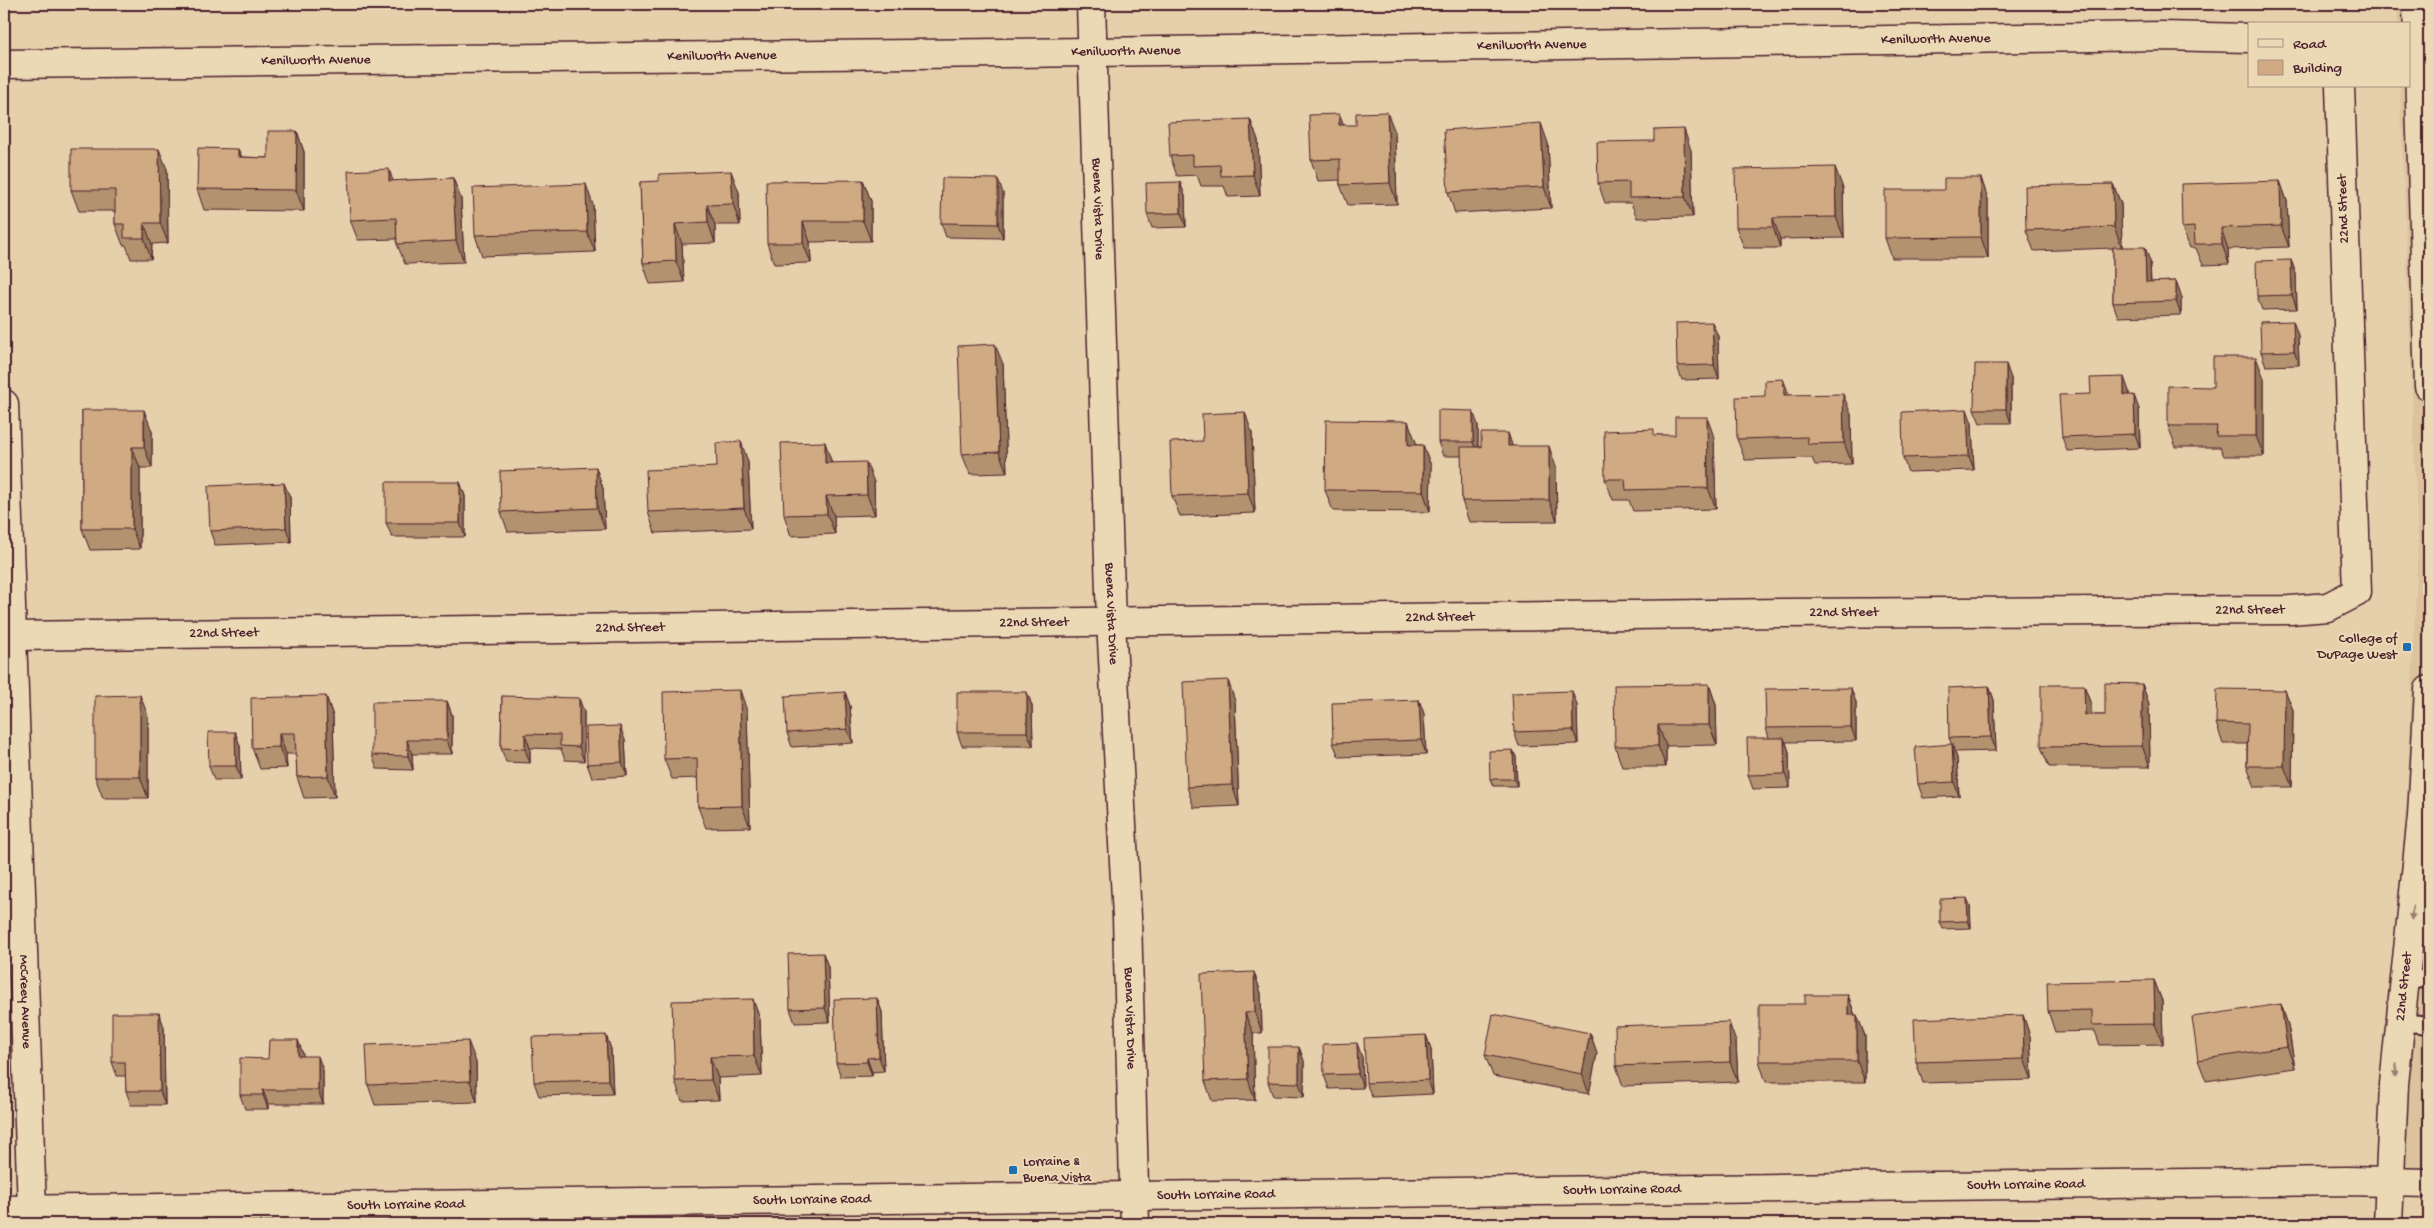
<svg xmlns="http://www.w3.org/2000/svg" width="2433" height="1228" viewBox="0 0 2433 1228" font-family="'Gochi Hand',sans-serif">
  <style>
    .built { fill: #dcc29d }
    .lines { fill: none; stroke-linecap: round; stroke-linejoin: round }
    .service-casing { stroke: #4a1f2b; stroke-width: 20 }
    .minor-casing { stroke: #4a1f2b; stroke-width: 31 }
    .service { stroke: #ebd9b6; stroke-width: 16 }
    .minor { stroke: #ebd9b6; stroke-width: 28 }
    .wall { fill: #b39270; stroke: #4a1f2b }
    .shaded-wall { fill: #92775b; stroke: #4a1f2b }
    .building { fill: #d0aa82; stroke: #4a1f2b }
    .oneway { fill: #9a7c70 }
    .poi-dot { fill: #1f6fb2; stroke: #ebd9b6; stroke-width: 2 }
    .labels { text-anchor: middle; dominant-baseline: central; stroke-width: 4; stroke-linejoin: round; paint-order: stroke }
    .street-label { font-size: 14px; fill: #4a1f2b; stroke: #ebd9b6 }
    .poi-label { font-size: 14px; fill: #4a1f2b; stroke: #ebd9b6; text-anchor: end }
  </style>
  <rect width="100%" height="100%" fill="#e6d0ac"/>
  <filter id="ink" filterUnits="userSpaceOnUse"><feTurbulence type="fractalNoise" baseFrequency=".02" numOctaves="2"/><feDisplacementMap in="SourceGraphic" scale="10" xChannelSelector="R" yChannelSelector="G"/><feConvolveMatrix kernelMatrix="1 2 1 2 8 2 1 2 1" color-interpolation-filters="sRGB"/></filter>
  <g filter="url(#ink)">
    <path class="built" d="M2397,4h32v1171l-54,-18 32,-362 11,-252 -18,-457h9v-62h-11z"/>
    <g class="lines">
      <g class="service-casing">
        <path id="service" d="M2406,978l23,2
          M2401,1022l28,3"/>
      </g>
      <g class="minor-casing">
        <g id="minor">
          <path id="s1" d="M1091,4l20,618 16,295 8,307"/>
          <path d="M2417,4l12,382"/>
          <path id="s2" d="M4,64l1089,-12 1068,-16 88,2"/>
          <path id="s3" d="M4,404l28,805"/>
          <path id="s4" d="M12,636l1770,-23 508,-3 38,-3 29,-15 -17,-506"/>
          <path id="s5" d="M4,1210l2342,-29 83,2"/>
          <path id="s6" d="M2388,1224l6,-140 28,-268 7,-126"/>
        </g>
      </g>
      <use href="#service" class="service"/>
      <use href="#minor" class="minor"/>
    </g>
    <path class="wall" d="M1339,114l4,11 52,7 2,72 -49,1 -8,-20v-5l-22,1 -7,-21z
      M1250,119l8,21 2,56 -32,1 -4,-11h-23l-4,-11 -20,1 -7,-20z
      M297,131l7,21v59l-100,-1 -7,-21 41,-40 4,8 26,1z
      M1654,141l37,9 2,67 -56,1 -6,-15h-26l-7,-20z
      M1548,143l3,65 -96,5 -7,-21z
      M167,169l1,74 -16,1 -1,15h-20l-5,-14h-3l-8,-21v-13h-36l-8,-21z
      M453,178l8,21 3,63 -59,2 -8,-20v-5l-39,1 -8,-20 43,-39z
      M1981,178l7,21v59h-96l-7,-20 59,-48z
      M863,180l8,21v40l-61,1 1,21 -37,1 -7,-21z
      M2280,181l7,20 2,46 -61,2 1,15 -26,1 -7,-17h-6l-8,-20z
      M640,182l99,10 1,33h-25v18l-33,1 2,38 -34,2 -7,-21z
      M1180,182l5,14 1,31 -34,1 -5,-14z
      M2113,184l8,20 1,43 28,14 1,21 25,-1 5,14v20l-63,2 -5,-14v-55l-79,3 -8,-21z
      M1843,188l1,50 -64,1v9h-36l-8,-21z
      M1003,193v45l-57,-1 -5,-14z
      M593,205l2,47 -113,4 -7,-21z
      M2291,260l5,14 1,35 -35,1 -5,-14z
      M2298,335l1,30 -33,1 -5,-14z
      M1718,336l1,43 -37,1 -5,-14z
      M1003,364l4,109 -37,1 -8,-20z
      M2011,378v45h-31l-6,-14z
      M2264,378v78h-40l-4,-9h-44l-8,-21z
      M1783,379l6,16 62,19 1,50 -37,1 -3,-7 -67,2 -8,-21 28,-43z
      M2129,391v4l10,14 1,39 -73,3 -5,-14 29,-43z
      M82,410l70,21v37h-12v81l-50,1 -8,-21z
      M1972,423l2,47 -66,2 -5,-14z
      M1478,425v22h3l27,-14 4,13 44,21 1,54 -88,1 -7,-21v-45h-19l-5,-14z
      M1252,433l3,80 -75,3 -8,-20 31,-55z
      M1657,435l57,2 2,72 -83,2 -4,-11h-16l-8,-21z
      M1416,442v3h7l8,21 -1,46 -97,-1 -8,-21z
      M748,462l3,67 -96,4 -7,-21 69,-45z
      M832,463l42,19 1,33 -41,1 1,18 -44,2 -7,-21z
      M460,482l5,14v41h-73l-6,-14z
      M603,488l2,41 -97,3 -7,-20z
      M290,497l1,45 -76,3 -5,-14z
      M1709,684l7,21 1,40 -51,1v21h-44l-7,-21z
      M2142,684l7,20 1,63h-101l-8,-20 43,-62 7,20 1,10h13z
      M1989,686l5,14 2,51 -41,1 2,6 2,38 -36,2 -5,-14 34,-39 -3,-7z
      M2285,690l8,20 -1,77h-37l-8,-21v-22h-24l-7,-21z
      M845,692l5,14 3,37 -61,4 -5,-14z
      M1027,692l5,14 1,40h-71l-5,-14z
      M326,696l7,20 2,81 -31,1 -7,-21 -1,-23h-10l1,14 -27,1 -8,-21z
      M502,696l82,16v49l-19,-1 -4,-11 -31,-1v15l-24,-1 -5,-14z
      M1419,700l5,14 2,40 -87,3 -6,-14z
      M447,701l5,14v39h-40l1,16 -36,-1 -5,-14z
      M1235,701l4,105 -45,2 -7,-21z
      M1856,702v39l-70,1 3,10 1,36 -37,1 -5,-14 21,-37 -3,-10z
      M1577,705l1,39 -59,2 -5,-14z
      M747,711l3,116 -44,1 -8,-21v-29l-26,1 -8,-20z
      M148,716v82h-45l-8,-21z
      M235,732l5,14 1,34h-27l-5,-14z
      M625,740l2,36 -35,2 -5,-14z
      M1513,750l3,7 1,29h-24l-3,-7z
      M1970,905l1,23 -28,1 -3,-7z
      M823,953l5,14 2,55 -35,1 -5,-14z
      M1254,972l7,21 1,40h-9l2,67 -43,1 -7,-20z
      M2154,980l8,21 1,43 -63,1 -5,-14 -40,1 -7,-21z
      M1848,995l7,20h2l8,21v46h-99l-7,-21 46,-57z
      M877,998l5,14 2,59 -12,1v4l-31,1 -5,-14z
      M2281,1004l7,21 7,43 -89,13 -8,-21z
      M159,1013l5,14 1,78h-34l-5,-14v-15h-9l-5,-14z
      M2023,1015l7,21 2,44 -109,3 -7,-21z
      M760,1019l2,57 -44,2 1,22 -37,1 -7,-20z
      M1590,1033l7,20 -8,41 -96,-18 -8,-21z
      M606,1035l5,14 2,45 -74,2 -5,-14z
      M1426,1035l5,14 2,45 -61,3 -6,-14z
      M298,1040l5,16 20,14v34h-55v5h-23l-5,-14 28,-36z
      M1736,1042l2,40 -115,4 -7,-20z
      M1299,1047l5,14v36l-31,-1 -5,-14z
      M1362,1057l1,31 -34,1 -5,-14z
      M476,1062l1,40 -102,3 -7,-20z"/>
    <path class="shaded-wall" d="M1387,112l8,20 2,72 -7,-21z
      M1339,114l8,20 -8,-9z
      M1250,119l8,21 2,56 -7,-21z
      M1541,123l7,20 3,65 -7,-21z
      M1684,129l7,21 2,67 -8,-20z
      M297,131l7,21v59l-8,-21z
      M159,149l8,20 1,74 -8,-20z
      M238,149l8,20 -8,-12z
      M1835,167l8,21 1,50 -8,-21z
      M389,169l7,21 -7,-9z
      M731,171l8,21 1,33 -7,-21z
      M453,178l8,21 3,63 -8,-21z
      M1981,178l7,21v59l-7,-21z
      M998,179l5,14v45l-5,-14z
      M863,180l8,21v40l-8,-20z
      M2280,181l7,20 2,46 -8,-21z
      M1180,182l5,14 1,31 -5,-14z
      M586,184l7,21 2,47 -8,-20z
      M2113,184l8,20 1,44 -8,-21z
      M707,205l8,20v18l-7,-21z
      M1773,218l7,21v9l-7,-21z
      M803,221l7,21 1,21 -8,-20z
      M144,223l8,21 -1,15 -7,-21z
      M675,224l7,20 2,38 -8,-21z
      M2221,228l7,21 1,15 -7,-20z
      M2145,247l5,14 1,35 -5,-14z
      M2291,260l5,14 1,35 -5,-14z
      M2176,281l5,14v20l-5,-14z
      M2293,321l5,14 1,30 -5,-14z
      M1712,322l6,14 1,43 -5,-14z
      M995,344l8,20 4,109 -8,-21z
      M2256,357l8,21v78l-8,-20z
      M2006,364l5,14v45l-5,-14z
      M2124,377l5,14v18l-5,-14z
      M1783,379l8,21 -7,-5z
      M1843,394l8,20 1,50 -8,-21z
      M2134,395l5,14 1,39 -5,-14z
      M1967,409l5,14 2,47 -5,-14z
      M144,410l8,21v37l-8,-21z
      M1473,411l5,14v31l-5,-14z
      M1245,412l7,21 3,80 -7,-20z
      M1707,417l7,20 2,72 -8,-21z
      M1408,421l8,21 -1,23 -7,-20z
      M1508,433l7,21 -7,-8z
      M741,441l7,21 3,67 -7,-21z
      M825,442l7,21h-7z
      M1423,445l8,21 -1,46 -7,-21z
      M1549,446l7,21 1,54 -8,-21z
      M132,447l8,21v81l-8,-20z
      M866,462l8,20 1,33 -8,-20z
      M596,467l7,21 2,41 -8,-21z
      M460,482l5,14v41l-5,-14z
      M284,483l6,14 1,45 -5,-14z
      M826,496l8,20 1,18 -8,-20z
      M1228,680l7,21 4,105 -7,-21z
      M1709,684l7,21 1,40 -8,-20z
      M2142,684l7,20 1,63 -8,-21z
      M2084,685l7,20 1,31 -7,-21z
      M1989,686l5,14 2,51 -5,-14z
      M1851,688l5,14v39l-5,-14z
      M740,690l7,21 3,116 -8,-21z
      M2285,690l8,20 -1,77 -8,-21z
      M1572,691l5,14 1,39 -5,-14z
      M845,692l5,14 3,37 -6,-14z
      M1027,692l5,14 1,40 -6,-14z
      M140,695l8,21v82l-8,-21z
      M326,696l7,20 2,81 -7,-21z
      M579,698l5,14v49l-5,-14z
      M1419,700l5,14 2,40 -5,-14z
      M447,701l5,14v39l-5,-14z
      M1658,725l8,21v21l-8,-21z
      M620,726l5,14 2,36 -5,-14z
      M235,732l5,14 1,34 -5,-14z
      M279,733l7,21 1,14 -8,-21z
      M525,734l5,14v15l-5,-14z
      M1784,738l5,14 1,36 -5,-14z
      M407,740l5,14 1,16 -5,-14z
      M1952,744l5,14 2,38 -5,-14z
      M1513,750l3,7 1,29 -3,-7z
      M1967,898l3,7 1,23 -3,-7z
      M823,953l5,14 2,55 -5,-14z
      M1254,972l7,21 1,40 -7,-21z
      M2154,980l8,21 1,43 -8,-20z
      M1848,995l7,21 -7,-1z
      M877,998l5,14 2,59 -5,-14z
      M753,999l7,20 2,57 -8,-20z
      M2281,1004l7,21 7,43 -8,-21z
      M159,1013l5,14 1,78 -5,-14z
      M1245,1013l8,20 2,67 -7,-21z
      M1857,1015l8,21v46l-8,-21z
      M2023,1015l7,21 2,44 -8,-21z
      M1729,1022l7,20 2,40 -8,-20z
      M1590,1033l7,20 -8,41 -7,-20z
      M606,1035l5,14 2,45 -5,-14z
      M1426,1035l5,14 2,45 -5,-14z
      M298,1040l5,14v16l-5,-14z
      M468,1041l8,21 1,40 -7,-21z
      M1357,1043l5,14 1,31 -5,-14z
      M1299,1047l5,14v36l-5,-14z
      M318,1056l5,14v34l-5,-14z
      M710,1057l8,21 1,22 -8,-20z
      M867,1058l5,14v4l-5,-14z
      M263,1090l5,14v5l-5,-14z"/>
    <path class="building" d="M1387,112l3,71 -50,2v-26l-29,1 -2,-45 30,-1v11h17v-12z
      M1250,119l3,56 -32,1 -1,-11 -27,1v-11l-23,1 -2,-34z
      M1541,123l3,64 -96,5 -4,-62z
      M1684,129l1,68 -56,1v-16l-31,1 -1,-41 57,-1v-11z
      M268,131h29l-1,59 -99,-1 1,-41 40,1v8l30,1z
      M71,149h88l1,74h-16v15h-20v-14h-9v-34h-44z
      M1835,167l1,50 -63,1v9h-37l-1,-58z
      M389,169v12l64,-3 3,63 -59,3 -1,-26 -46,2 -2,-49z
      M731,171l2,33 -26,1 1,17 -33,2 1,37 -33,2 -3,-81 19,-1v-7z
      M942,178l56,1v45l-57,-1z
      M1944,178h37v59l-96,1v-48h59z
      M863,180v41h-60v22h-36l-1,-62z
      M2280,181l1,45 -60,2 1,16h-27l-1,-17 -12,1 -1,-44z
      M1180,182l1,31 -34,1 -1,-31z
      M586,184l1,48 -112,3 -2,-47z
      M2113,184l1,43 -88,3 -1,-44z
      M2113,247h32l1,35 30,-1v20l-63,2z
      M2291,260l1,35 -35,1 -1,-35z
      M2293,321l1,30 -33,1 -1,-30z
      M1712,322l2,43 -37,1 -1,-43z
      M995,344l4,108 -37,2 -4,-108z
      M2213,357h43v79h-40l1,-10h-49v-40l45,1z
      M1975,364h31v45h-32z
      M2124,377v18h10l1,39 -73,3 -3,-42 32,-1 -1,-16z
      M1783,379l1,16 59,-1 1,49 -36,1 -1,-7 -70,2 -1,-42 29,-1v-16z
      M1967,409l2,47 -66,2 -1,-46z
      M82,410h62v37h-12v82h-50z
      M1438,410l35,1v31h-35z
      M1245,412l3,81 -76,3 -2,-54 33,-1 -1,-27z
      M1675,417h32l1,71 -82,2 -1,-11h-20l-1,-48 50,-2v6h21z
      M1326,420l82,1v24h15v46l-98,-1z
      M1481,433h27v13h41v54l-87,1 -1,-54h20z
      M741,441l3,67 -96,4 -2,-42 71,-3 -1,-24z
      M825,442v21l41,-1 1,33 -41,1 1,18 -43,1 -3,-72z
      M596,467l1,41 -96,4 -1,-41z
      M386,482h74v41h-74z
      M284,483l2,45 -76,3 -2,-45z
      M1228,680l4,105 -45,2 -4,-105z
      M2105,683l37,1v62l-101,1v-62h43l1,30h20z
      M1709,684v41h-51v21h-43l-1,-61z
      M1989,686l2,51 -42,1 -1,-50z
      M1851,688v39l-85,1 -1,-39z
      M2217,689l68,1 -1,76h-37l1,-42 -32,-1z
      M740,690l2,116 -44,1 -1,-49 -33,1 -1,-67z
      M1572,691l1,39 -59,2 -2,-39z
      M845,692l2,37 -60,4 -2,-37z
      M957,692h70v40h-70z
      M140,695v82h-45v-81z
      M326,696l2,80 -31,1 -2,-44h-16v14l-27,1 -1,-50z
      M502,696l77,2v49l-19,-1v-11l-35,-1v15l-24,-1z
      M1419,700l2,40 -88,3 -1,-40z
      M447,701v39h-40l1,16 -36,-1v-53z
      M620,726l2,36 -35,2 -1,-37z
      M208,732h27l1,34h-27z
      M1747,738h37l1,36 -37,1z
      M1952,744l2,38 -36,2 -3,-37z
      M1513,750l1,29h-24l-1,-28z
      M1967,898l1,23 -28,1v-23z
      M823,953l2,55 -35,1 -2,-55z
      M1254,972l1,40 -10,1 3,66 -43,2 -4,-107z
      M2154,980l1,44 -63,1v-15l-44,1 -1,-29z
      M1805,995h43v20h9v46h-98v-57h46z
      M877,998l2,59 -12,1v4l-31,1 -2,-64z
      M753,999l1,57 -44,1 1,23 -36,1 -3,-80z
      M2281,1004l6,43 -89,13 -6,-43z
      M112,1013h47l1,78h-34l-1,-29h-13z
      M1493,1014l97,19 -8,41 -97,-19z
      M2023,1015l1,44 -108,3 -2,-43z
      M1729,1022l1,40 -114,4 -1,-40z
      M606,1035l2,45 -74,2 -2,-45z
      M1426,1035l2,45 -62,3 -2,-45z
      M269,1040h29v16h20v34h-55v5h-23v-37l28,1z
      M468,1041l2,40 -102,4 -2,-40z
      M1357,1043l1,31 -34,1 -1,-31z
      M1268,1047h31v36l-31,-1z"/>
    <defs><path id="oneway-solid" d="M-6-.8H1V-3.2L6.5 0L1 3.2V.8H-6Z" transform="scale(1.25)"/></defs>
    <g class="oneway">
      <use href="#oneway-solid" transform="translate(2412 913) rotate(95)"/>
      <use href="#oneway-solid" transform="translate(2396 1070) rotate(96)"/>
    </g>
  </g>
  <g class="poi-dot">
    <rect x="2402" y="642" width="10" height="10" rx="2.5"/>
    <rect x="1008" y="1165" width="10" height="10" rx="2.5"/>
  </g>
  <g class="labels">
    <g class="street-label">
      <text stroke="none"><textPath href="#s2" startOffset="1932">Kenilworth Avenue</textPath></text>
      <text stroke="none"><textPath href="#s2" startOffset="1528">Kenilworth Avenue</textPath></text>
      <text stroke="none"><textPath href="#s2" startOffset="1122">Kenilworth Avenue</textPath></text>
      <text stroke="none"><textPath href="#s2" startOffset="718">Kenilworth Avenue</textPath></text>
      <text stroke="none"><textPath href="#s2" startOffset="312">Kenilworth Avenue</textPath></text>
      <text stroke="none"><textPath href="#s1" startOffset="205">Buena Vista Drive</textPath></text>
      <text transform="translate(2344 209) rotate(-92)">22nd Street</text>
      <text stroke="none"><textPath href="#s4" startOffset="2238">22nd Street</textPath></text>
      <text stroke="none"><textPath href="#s4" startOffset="1832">22nd Street</textPath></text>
      <text stroke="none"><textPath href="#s1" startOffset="610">Buena Vista Drive</textPath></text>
      <text stroke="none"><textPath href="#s4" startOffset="1428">22nd Street</textPath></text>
      <text stroke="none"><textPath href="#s4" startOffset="1022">22nd Street</textPath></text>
      <text stroke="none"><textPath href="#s4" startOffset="618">22nd Street</textPath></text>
      <text stroke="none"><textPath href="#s4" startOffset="212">22nd Street</textPath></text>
      <text stroke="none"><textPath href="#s6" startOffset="238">22nd Street</textPath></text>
      <text stroke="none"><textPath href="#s3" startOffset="598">McCreey Avenue</textPath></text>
      <text stroke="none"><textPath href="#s1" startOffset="1015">Buena Vista Drive</textPath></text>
      <text stroke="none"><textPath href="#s5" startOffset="2022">South Lorraine Road</textPath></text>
      <text stroke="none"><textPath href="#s5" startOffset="1618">South Lorraine Road</textPath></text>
      <text stroke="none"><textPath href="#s5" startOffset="1212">South Lorraine Road</textPath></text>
      <text stroke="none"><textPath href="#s5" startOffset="808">South Lorraine Road</textPath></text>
      <text stroke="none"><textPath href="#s5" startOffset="402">South Lorraine Road</textPath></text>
    </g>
    <g class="poi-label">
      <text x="2397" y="639">College of<tspan x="2397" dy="16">DuPage West</tspan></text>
      <text x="1023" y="1162" text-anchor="start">Lorraine &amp;<tspan x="1023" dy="16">Buena Vista</tspan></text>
    </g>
  </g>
  <rect width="2433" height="1228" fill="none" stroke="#ebd9b6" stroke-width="20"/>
  <rect x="10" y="10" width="2413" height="1208" fill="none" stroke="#4a1f2b" stroke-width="2" filter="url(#ink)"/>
  <rect x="2248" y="22" width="162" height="65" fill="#ebd9b6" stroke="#ab8f7e"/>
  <rect x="2258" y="39" width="25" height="8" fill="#ebd9b6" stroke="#ab8f7e"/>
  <text x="2293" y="48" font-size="15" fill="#4a1f2b">Road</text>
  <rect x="2258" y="60" width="25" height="15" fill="#d0aa82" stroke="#ab8f7e"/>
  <text x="2293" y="72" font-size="15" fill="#4a1f2b">Building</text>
</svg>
